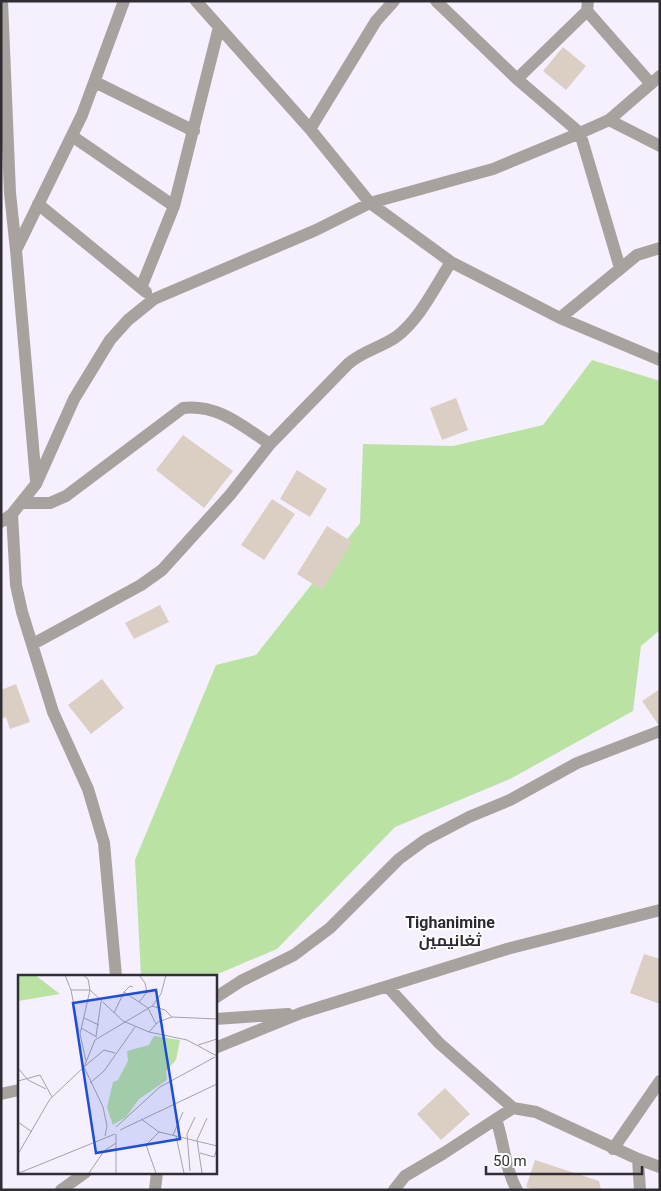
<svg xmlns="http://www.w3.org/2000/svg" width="661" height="1191" viewBox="0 0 661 1191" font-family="Roboto,Cairo,sans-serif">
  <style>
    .green { fill: #bae2a2 }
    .building { fill: #dbcfc3 }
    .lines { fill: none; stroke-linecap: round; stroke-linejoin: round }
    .minor { stroke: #a7a29d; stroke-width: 12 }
    .labels { text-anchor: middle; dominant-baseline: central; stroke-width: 4; stroke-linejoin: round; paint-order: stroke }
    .quarter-label { font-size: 16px; font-weight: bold; fill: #2d2934; stroke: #fff }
    .inset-road { fill: none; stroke: #a6a2ad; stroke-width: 1 }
    .view { fill: #1d4ed8; fill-opacity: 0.15; stroke: #1d4ed8; stroke-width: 2.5 }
    .inset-edge { fill: none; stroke: #302e34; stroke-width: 2.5 }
  </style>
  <rect width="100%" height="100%" fill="#f5effe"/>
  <path class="green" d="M592,360l68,21v249l-19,16 -8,65 -123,68 -115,48 -118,122 -64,27h-72l-6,-116 81,-195 40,-10 104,-132 3,-79 90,2 90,-21z"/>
  <path class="building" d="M563,47l23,19 -20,24 -23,-19z
    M456,398l12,32 -26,10 -12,-32z
    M183,435l50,36 -29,37 -48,-38z
    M297,470l30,19 -17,28 -30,-18z
    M272,499l23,15 -31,46 -23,-15z
    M327,526l25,16 -30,48 -25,-16z
    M160,605l9,17 -35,17 -9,-16z
    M102,679l22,29 -33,26 -23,-29z
    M16,684l14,38 -20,7 -4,-12 -5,2v-29z
    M660,689v38l-18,-26z
    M644,954l16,5v45l-30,-11z
    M445,1088l25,26 -29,26 -24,-26z
    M535,1160l64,21 2,9h-66l-9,-3z"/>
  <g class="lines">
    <path class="minor" d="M2,1l8,192 6,57
      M196,1l114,128 60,74 81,59 109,56 100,42
      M436,1l81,78 63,54 40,135
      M587,11l64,73
      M517,79l70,-68 1,-10
      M95,82l99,49
      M609,120l51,26
      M310,129l66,-108 18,-20
      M72,136l102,70
      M38,204l108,88
      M141,288l33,-82 45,-179
      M560,318l77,-63 23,-7
      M36,481l-20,-231 66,-135 42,-114
      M21,503h29l16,-7 117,-88c35,-4 59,18 87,36
      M12,514l4,71 6,27 31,100 35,77 16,54 12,133
      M1,522l11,-8 24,-30 38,-85 36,-59 18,-20 26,-21 162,-69 54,-27 123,-34 87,-36 29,-13 51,-44
      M33,644l108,-59 21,-15 68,-75 40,-51 78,-80c14,-13 32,-16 48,-27 24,-18 39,-50 55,-75
      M388,987l51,56 74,65 23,4 102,47 2,31
      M215,998l26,-17 53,-26 36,-27 69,-69 26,-19 44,-23 41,-17 67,-37 83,-32
      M215,1019l73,-5
      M215,1048l86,-35 206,-64 153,-39
      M1,1094l18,-4
      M496,1119c8,23 9,50 21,71
      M613,1149l47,-68
      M638,1159l22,8
      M61,1190l25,-18
      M155,1190l2,-18
      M394,1190l11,-14 39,-23 69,-45"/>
  </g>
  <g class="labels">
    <g class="quarter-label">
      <text x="450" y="922">Tighanimine<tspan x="450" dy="18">ثغانيمين</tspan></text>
    </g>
  </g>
  <g transform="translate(18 975)">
    <rect width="199" height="199" fill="#f5effe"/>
    <path d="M0,0h17l25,19 -42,7zM136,61l26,4 -4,20 -10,11 1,9 -28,19 -13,18 -13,8 -6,-17 6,-26 5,-2 10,-19 -1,-10 22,-6z" fill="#bae2a2"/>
    <path class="inset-road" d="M47,0l6,15M121,0l6,8 2,9 -8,10M106,17l24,16 8,16M134,31l13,4 7,7M96,38l10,-21 6,-6 3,1M66,43l15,7M63,53l16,9M61,57l-8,-42h19l-2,-11 -5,-4M131,57l9,-10 14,-5 45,2M78,61l5,-34M180,70l19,-6M68,86l-6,-27 10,-44 33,31 26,11 38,8 30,16M67,91l19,-16 11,3M66,92l19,40 4,19 -2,10M0,93l10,12 18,9M0,106l22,-6 12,22M72,108l14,-12 31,-44M123,144l18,13 17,4 8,37M0,147l14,10M98,152l44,-40 55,-30M102,155l97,-46M98,159v39M155,160l10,-23M158,161l41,10M182,178l14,4 3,-8M0,179l32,-55 34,-32 11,-27 57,-34 9,-12 5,-19M172,196l-3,-37 8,-17M1,198l96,-39M71,198l15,-22 12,-8M138,198l-10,-28 13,-13M184,198l-5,-33 10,-22"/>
    <path class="view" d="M138,15l24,149 -84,14 -23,-150z"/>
    <rect width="199" height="199" class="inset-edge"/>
  </g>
  <rect width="661" height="1191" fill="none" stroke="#302e34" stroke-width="5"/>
  <path d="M486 1166v8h156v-8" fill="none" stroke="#302e34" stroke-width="2.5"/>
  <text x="493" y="1166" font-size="15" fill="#302e34" stroke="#ffffff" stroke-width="4" paint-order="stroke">50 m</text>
</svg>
